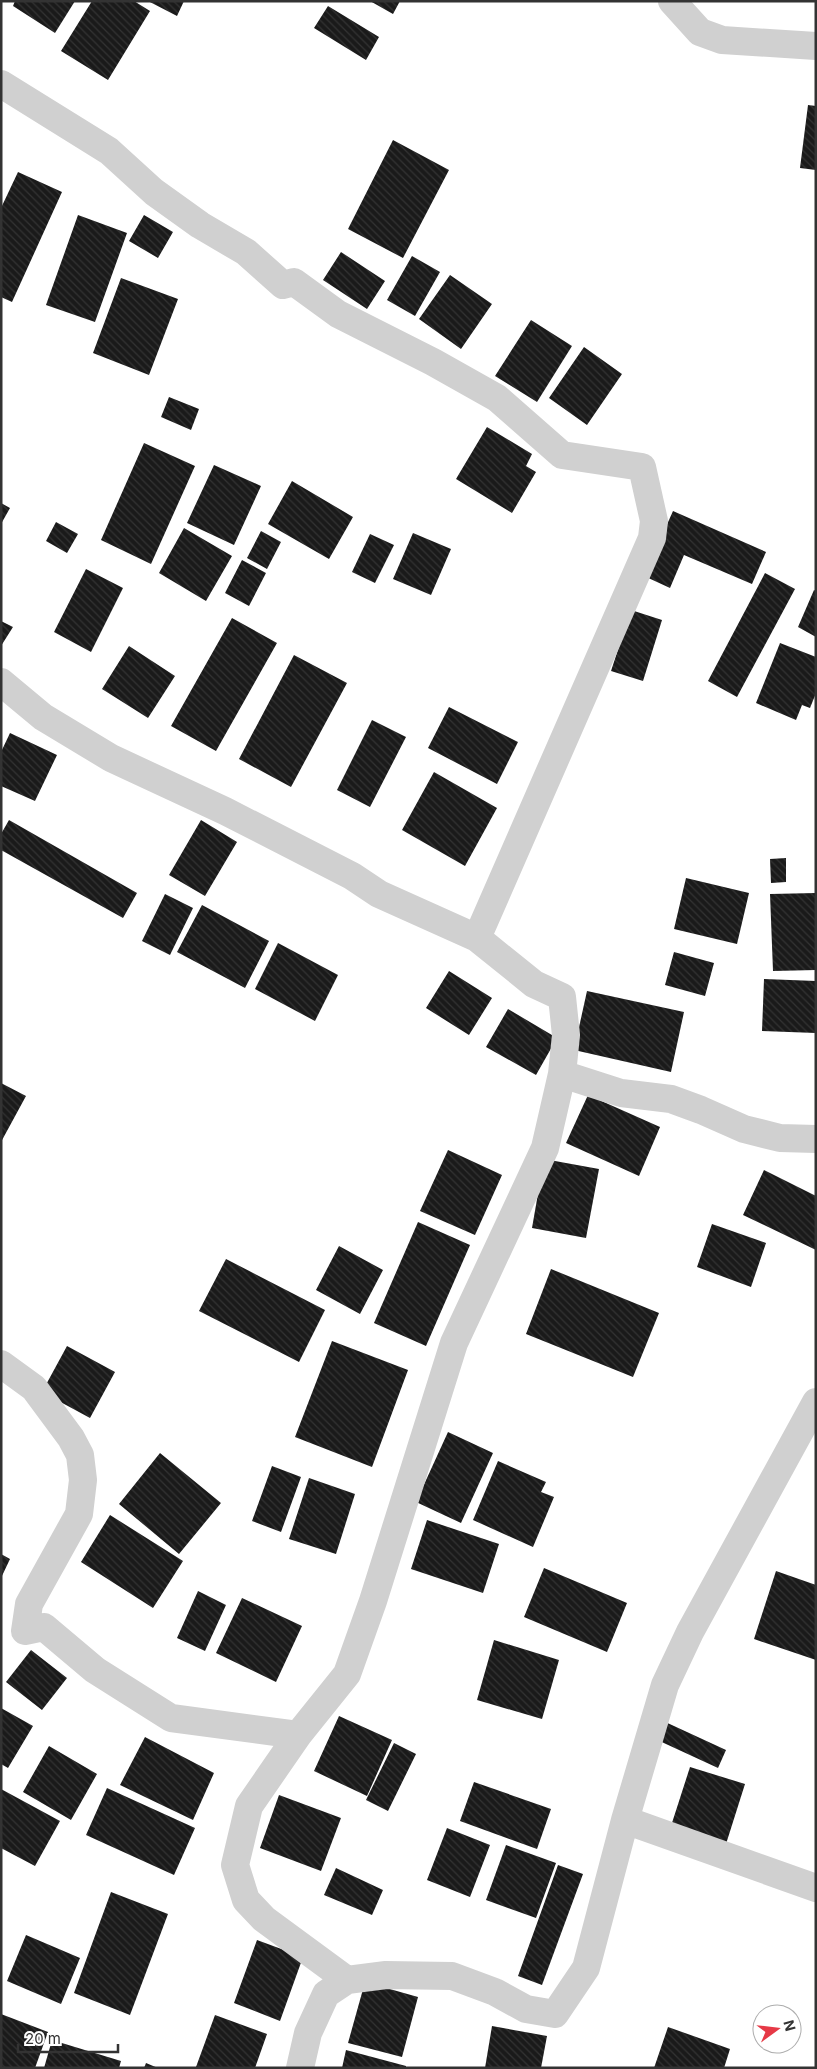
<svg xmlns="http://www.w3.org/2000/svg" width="817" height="2069" viewBox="0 0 817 2069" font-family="Inter,sans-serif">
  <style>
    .building { fill: url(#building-back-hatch) }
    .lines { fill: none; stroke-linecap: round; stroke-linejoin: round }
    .minor { stroke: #d0d0d0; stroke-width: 28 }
  </style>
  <defs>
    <pattern id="building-back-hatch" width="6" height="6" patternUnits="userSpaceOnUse" patternTransform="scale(1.25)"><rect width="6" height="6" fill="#1a1a1a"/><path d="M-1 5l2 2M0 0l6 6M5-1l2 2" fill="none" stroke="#333"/></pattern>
  </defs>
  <rect width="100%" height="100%" fill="#fff"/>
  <path class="building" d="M15,1h60l-20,32 -42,-27z
    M92,1h42l16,10 -42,69 -47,-29z
    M148,1h36l-7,15z
    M370,1h30l-7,13z
    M328,6l51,31 -13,23 -52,-32z
    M808,105l8,1v64l-16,-2z
    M393,140l56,30 -46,88 -55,-29z
    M18,172l44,20 -50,110 -11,-5v-89z
    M78,215l49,18 -32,89 -49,-17z
    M144,215l29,17 -15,26 -29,-17z
    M341,252l44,29 -18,28 -44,-29z
    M412,256l28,16 -25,44 -28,-16z
    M450,275l42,29 -31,45 -42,-30z
    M121,278l57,21 -29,76 -56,-22z
    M531,320l41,26 -35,56 -42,-26z
    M584,347l38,27 -35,51 -38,-27z
    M169,397l30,12 -8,21 -30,-13z
    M487,427l45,27 -6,12 10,6 -24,41 -56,-34z
    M144,443l51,23 -44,98 -50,-24z
    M214,465l47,21 -27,59 -47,-22z
    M292,481l61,36 -24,42 -61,-35z
    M1,503l9,5 -9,16z
    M673,511l93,41 -14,32 -68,-29 -14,33 -26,-12z
    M56,522l22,12 -11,19 -21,-12z
    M184,528l48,28 -26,45 -47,-28z
    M261,531l20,11 -14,27 -20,-11z
    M413,533l38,16 -20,46 -38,-16z
    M370,534l24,11 -19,38 -23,-11z
    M242,560l24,13 -17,33 -24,-13z
    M86,569l37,19 -32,64 -37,-20z
    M765,573l30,16 -58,108 -29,-16z
    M814,590l2,1v46l-18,-10z
    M631,610l31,10 -19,61 -32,-10z
    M232,618l45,25 -61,108 -45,-25z
    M1,621l12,6 -12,19z
    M780,643l36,14v36l-6,15 -8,-3 -6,15 -40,-17z
    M129,646l46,30 -27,42 -46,-29z
    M294,655l53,28 -56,104 -52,-28z
    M449,707l69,35 -21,42 -69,-36z
    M372,720l34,17 -36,70 -33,-17z
    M10,733l47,22 -22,46 -34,-15v-34z
    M434,772l63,36 -32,58 -63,-36z
    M9,820l128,73 -14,25 -122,-68v-16z
    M201,820l36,22 -32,54 -36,-21z
    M786,858v24l-15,1 -1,-24z
    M686,878l63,15 -12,51 -63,-15z
    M816,893v77l-43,1 -3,-77z
    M165,894l28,14 -23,47 -28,-14z
    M202,905l67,36 -24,47 -68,-36z
    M278,943l60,32 -23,46 -60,-32z
    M674,952l40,11 -9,33 -40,-11z
    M449,971l43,27 -23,37 -43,-27z
    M764,979l52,2v52l-54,-2z
    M587,991l97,21 -13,60 -97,-22z
    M508,1009l49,29 -21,37 -50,-28z
    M1,1083l25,13 -25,46z
    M588,1095l72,32 -21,49 -73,-33z
    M448,1150l54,25 -27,60 -55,-24z
    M544,1159l55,10 -13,69 -54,-10z
    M764,1170l52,26v54l-73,-35z
    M418,1222l52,23 -44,101 -52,-23z
    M712,1224l54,19 -15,44 -54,-20z
    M339,1246l44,24 -23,44 -44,-24z
    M226,1259l99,51 -26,52 -100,-51z
    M551,1269l108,44 -26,64 -107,-43z
    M332,1341l76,29 -36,97 -77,-30z
    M67,1346l48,26 -25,46 -48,-26z
    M448,1432l45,21 -32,70 -45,-21z
    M160,1453l61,50 -42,51 -60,-50z
    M498,1461l48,21 -5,10 13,5 -21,50 -60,-27z
    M272,1466l29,11 -20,55 -29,-11z
    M309,1478l46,16 -19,60 -47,-15z
    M110,1515l73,46 -30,47 -72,-46z
    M427,1520l72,24 -16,49 -72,-24z
    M1,1554l9,5 -9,19z
    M544,1568l83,35 -20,49 -83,-35z
    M776,1571l40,14v75l-62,-21z
    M198,1591l28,14 -21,46 -28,-13z
    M242,1598l60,28 -26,56 -60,-29z
    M494,1640l65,20 -17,59 -65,-19z
    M31,1650l36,28 -25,32 -36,-28z
    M1,1708l32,18 -25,42 -7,-4z
    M339,1716l53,24 -25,56 -53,-25z
    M661,1720l65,30 -8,18 -65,-30z
    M145,1737l69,36 -21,47 -73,-35z
    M394,1743l22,11 -28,57 -22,-11z
    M49,1746l48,28 -26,46 -48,-28z
    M690,1767l55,17 -19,60 -55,-18z
    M474,1782l77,27 -14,40 -77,-28z
    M107,1788l88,40 -21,47 -88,-40z
    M1,1789l59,32 -25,45 -34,-18z
    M279,1795l62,23 -20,53 -61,-23z
    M447,1828l43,17 -20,52 -43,-17z
    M506,1845l50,18 -20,55 -50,-18z
    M558,1865l25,9 -41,111 -24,-9z
    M336,1868l47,22 -11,25 -48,-20z
    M111,1892l57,22 -38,101 -56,-22z
    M26,1935l54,23 -19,46 -54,-23z
    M257,1940l46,17 -23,64 -46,-18z
    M365,1982l53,15 -16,60 -54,-14z
    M1,2014l47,18 -13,36h-34z
    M215,2015l52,19 -12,34 -59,-1z
    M492,2026l55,10 -6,32h-56z
    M668,2027l62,22 -6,19h-70z
    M52,2040l69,21 -2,7h-75z
    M346,2050l60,16v2h-64z
    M146,2063l12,5h-14z"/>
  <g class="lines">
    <path class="minor" d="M672,1l28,31 22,8 94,6
      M1,84l108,67 45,41 46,33 46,27 37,33 11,-3 44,32 95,48 64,36 65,57 80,12 12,54 -2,17 -175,400
      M1,682l42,35 68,41 114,53 127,65 27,18 98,44 57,46 28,13 4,38 -4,39 59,19 50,6 30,11 43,19 36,9 36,1
      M1,1364l33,24 37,50 9,17 3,25 -4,34 -50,90 -4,27 19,-4 51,43 76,48 127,17
      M625,1820l191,68
      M347,1980l-83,-61 -18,-19 -11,-35 14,-59 49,-71 49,-61 26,-73 81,-258 91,-195 17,-74
      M300,2068l8,-35 18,-39 21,-14 39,-5 66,1 43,16 31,17 29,5 31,-46 39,-148 40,-135 25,-53 126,-230"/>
  </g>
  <rect width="817" height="2069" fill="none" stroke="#333333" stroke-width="5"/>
  <g transform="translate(777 2029) rotate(75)"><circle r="24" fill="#ffffff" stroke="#adadad"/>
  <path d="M0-4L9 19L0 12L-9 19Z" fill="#e63946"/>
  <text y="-8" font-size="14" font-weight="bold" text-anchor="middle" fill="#333333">N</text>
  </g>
  <path d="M18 2044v8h100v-8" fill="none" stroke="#333333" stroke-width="2.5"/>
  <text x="25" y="2044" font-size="15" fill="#333333" stroke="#ffffff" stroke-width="4" paint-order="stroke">20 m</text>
</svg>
